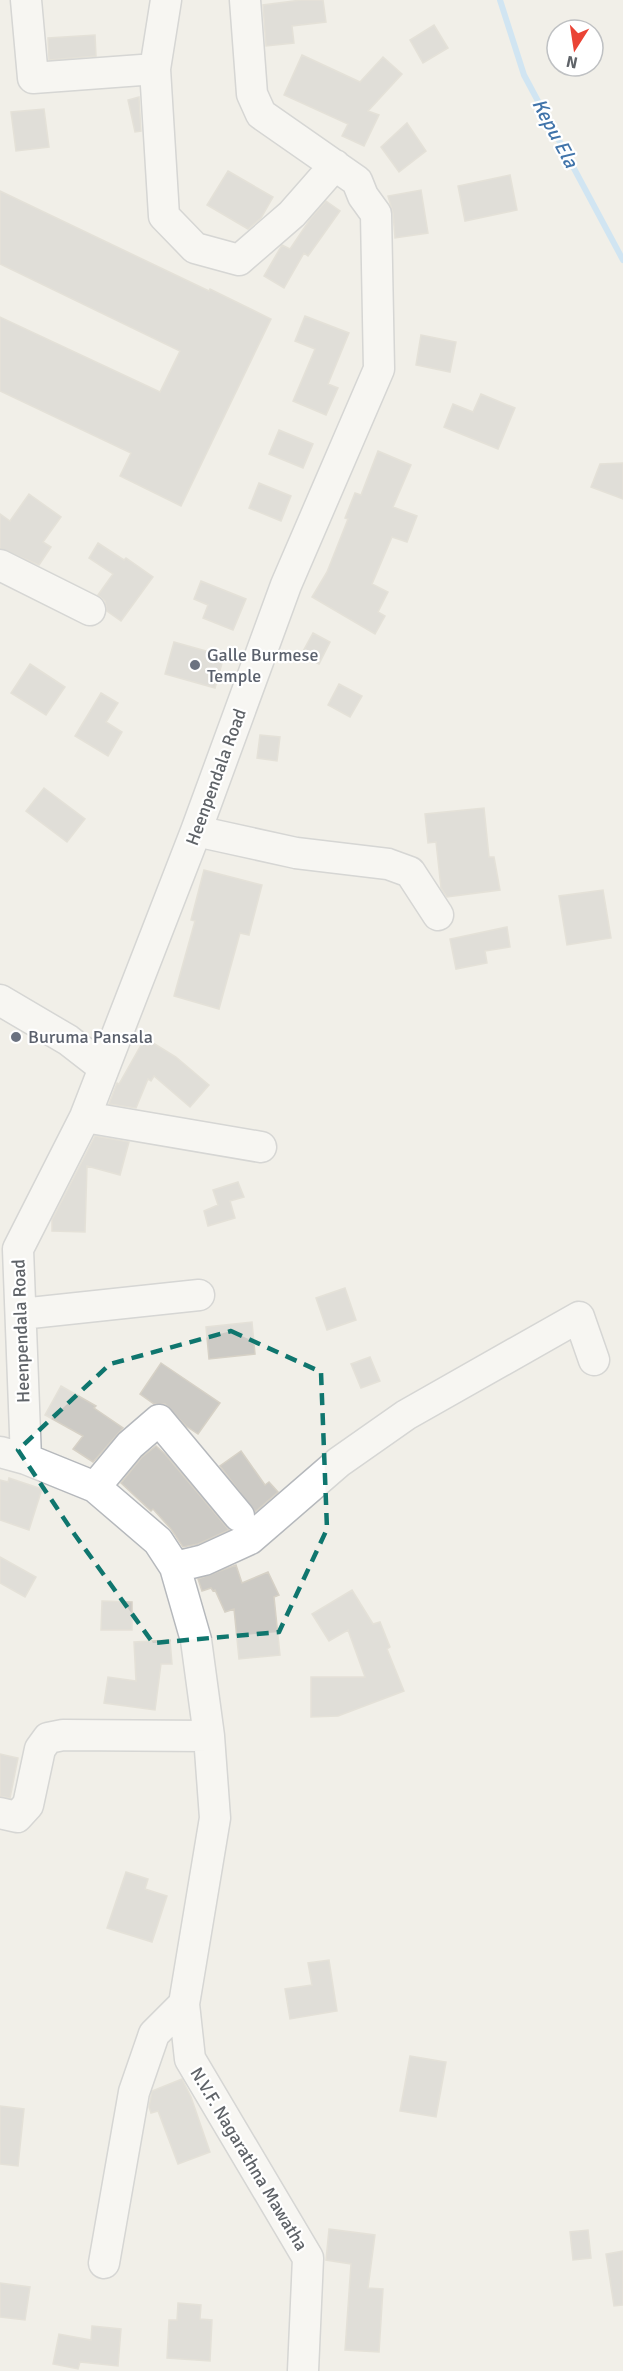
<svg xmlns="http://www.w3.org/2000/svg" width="623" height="2371" viewBox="0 0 623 2371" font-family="Signika,sans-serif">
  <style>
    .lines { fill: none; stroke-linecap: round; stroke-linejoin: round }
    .stream { stroke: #aadaff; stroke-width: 6 }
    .building { fill: #cccac5; stroke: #d6d1c6; stroke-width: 1.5 }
    .minor-casing { stroke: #b5b8bc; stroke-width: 33 }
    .minor { stroke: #fff; stroke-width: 30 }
    .marked { fill: none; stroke: #0f766e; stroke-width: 4.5; stroke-dasharray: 12 8; stroke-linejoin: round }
    .worship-dot { fill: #6b7280; stroke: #fff; stroke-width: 2 }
    .labels { text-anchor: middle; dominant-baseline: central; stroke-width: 4.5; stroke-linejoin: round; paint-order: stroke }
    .worship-label { font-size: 18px; fill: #5b616d; stroke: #fff; text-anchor: start }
    .street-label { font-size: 18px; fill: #5f6368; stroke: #fff }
    .water-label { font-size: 20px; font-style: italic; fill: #4174aa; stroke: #fff }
  </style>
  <rect width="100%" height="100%" fill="#f1efe8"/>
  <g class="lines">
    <path class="stream" d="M500,0l24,75 99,185"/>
  </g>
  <path class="building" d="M301,0h22l3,22 -34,4 2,17 -28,3 -3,-41z
    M434,25l14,23 -25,15 -13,-23z
    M95,35l1,21 -47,4 -1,-22z
    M302,55l58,27 23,-25 19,17 -34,37 11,4 -15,31 -22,-10 6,-12 -64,-29z
    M139,97l2,34 -6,1 -7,-32z
    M44,109l5,38 -33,4 -5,-39z
    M407,123l19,28 -27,21 -18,-25z
    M228,171l45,26 -12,21 -13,11 -41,-24z
    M510,175l7,35 -52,11 -7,-35z
    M421,190l7,43 -33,5 -2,-25 -5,-17z
    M0,191l209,100 1,-2 61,30 -90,187 -61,-30 11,-23 -131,-62v-74l160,75 20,-41 -180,-87z
    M326,201l14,10 -32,45 -4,-3 -20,35 -20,-12 18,-31 8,4 21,-31z
    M305,316l44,17 -21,51 10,4 -12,27 -33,-14 22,-52 -20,-8z
    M421,335l35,7 -6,30 -34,-7z
    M481,394l34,14 -17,41 -54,-22 9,-23 20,8z
    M279,430l34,14 -10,24 -34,-14z
    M378,451l33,14 -18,42 24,9 -10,26 -15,-5 -20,47 16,8 -10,20 7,4 -10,18 -63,-37 15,-25 21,-53 -3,-1 10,-25 6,2z
    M623,463v36l-32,-12 9,-23z
    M259,483l32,13 -10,25 -32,-13z
    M29,494l32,23 -18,25 8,5 -12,18 -39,-17v-34l10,7z
    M98,543l26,17 2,-2 27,19 -32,44 -14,-10 -2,-10 -7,-6 15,-21 -24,-16z
    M201,581l45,18 -13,31 -30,-12 5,-13 -14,-6z
    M313,633l17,9 -11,22 -18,-9z
    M174,642l50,14 -9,32 -50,-14z
    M30,664l35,23 -19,28 -35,-22z
    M339,684l23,12 -12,21 -22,-12z
    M101,693l17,10 -12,19 16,10 -14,24 -33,-20z
    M260,735l20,2 -3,24 -20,-3z
    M44,788l41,31 -18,23 -41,-31z
    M484,808l5,49h5l6,33 -53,7 -6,-9 -5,-46 -8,1 -3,-29z
    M204,870l58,15 -13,50 -9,-2 -21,76 -45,-13 21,-75 -4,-1z
    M603,890l8,48 -44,7 -8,-49z
    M507,927l3,20 -25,4 2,12 -31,6 -6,-30z
    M145,1038l31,19 33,28 -19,22 -36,-31 -3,5 -3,-2 -12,29 -27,-4 8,-21 2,1z
    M95,1136l34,6 -9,33 -33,-9 -2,66 -33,-1v-11z
    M238,1182l6,15 -14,4 5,17 -27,8 -4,-15 14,-6 -5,-15z
    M345,1288l11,32 -29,10 -11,-32z
    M252,1322l3,32 -46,5 -3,-32z
    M370,1357l10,24 -19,7 -10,-24z
    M161,1363l59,40 -22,31 -12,-8 -21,-22h-11l-14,-10z
    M61,1386l35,20 -2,2 29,20 -30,34 -20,-13 10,-13 -38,-21z
    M156,1446l9,8 64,76 -31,14 -15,3 -12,-18 -18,-20 -2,2 -30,-28 21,-26z
    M241,1451l24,34 4,-3 9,10 -23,20 -35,-46z
    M9,1478l33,11 -13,41 -29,-10v-40l8,2z
    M0,1557l36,20 -11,20 -25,-14z
    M236,1565l6,18 26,-11 11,23 -5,2 6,58 -41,4 -5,-50 -9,3 -10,-22 -2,1 -2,-3 -9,3 -4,-12z
    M352,1590l21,34 7,-2 10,25 -3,2 17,42 -66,25 -27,1v-40h54l-17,-47 -19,11 -17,-27z
    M102,1601l30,1v28h-31z
    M170,1640l2,24h-11l-6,46 -51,-7 4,-26 28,4 -2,-39z
    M0,1754l18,4 -8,40 -10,-2z
    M126,1872l22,7 -3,10 22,7 -15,46 -45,-14z
    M329,1960l8,51 -47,8 -5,-30 27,-4 -4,-22z
    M410,2056l36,6 -10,55 -36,-6z
    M182,2079l9,18 19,55 -32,12 -20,-53 -7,2 -2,-6 3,-16z
    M0,2106l24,3 -6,57 -18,-2z
    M329,2229l46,6 -7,53 15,1 -4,63 -34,-2 6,-86 -25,-4z
    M588,2230l3,28 -18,2 -3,-28z
    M623,2251v54l-9,1 -8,-52z
    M0,2283l30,4 -5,33 -25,-3z
    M178,2303l23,2 -1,14 12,1 -2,41 -43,-3 2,-38h8z
    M92,2326l29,3 -3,37 -38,-4 -2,7 -25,-5 6,-30 32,6z"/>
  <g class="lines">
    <g class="minor-casing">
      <path id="minor" d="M26,0l7,78 122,-9
        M166,0l-11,69 9,147 31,32 44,12 53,-46 43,-49
        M0,565l90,45
        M196,831l100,22 92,11 22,8 28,43
        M0,1000l68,40 36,28
        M85,1117l176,30
        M21,1314l178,-19
        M0,1452l26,7 69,28 63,54 17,26 21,73 13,96 6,82 -31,186 6,55 118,199 -5,113
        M26,1459l-8,-210 67,-132 111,-286 90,-246 93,-216 -3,-155 -13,-18 -6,-15 -96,-67 -9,-20 -7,-94
        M95,1487l35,-42 29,-25 80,96
        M175,1567l29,-7 46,-21 89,-77 67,-47 173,-98 15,43
        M0,1813l17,4 11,-12 12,-56 8,-11 15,-3 146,1
        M104,2263l30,-171 20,-58 30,-30"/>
    </g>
    <use href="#minor" class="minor"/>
  </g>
  <path d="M0 0H623V2371H0ZM231,1331l90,41 6,157 -48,103 -126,11 -78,-108 -57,-85 92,-86z" fill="#f1efe8" fill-opacity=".55" fill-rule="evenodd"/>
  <path class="marked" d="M231,1331l90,41 6,157 -48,103 -126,11 -78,-108 -57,-85 92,-86z"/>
  <g class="worship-dot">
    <circle cx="195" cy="665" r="6"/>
    <circle cx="16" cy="1037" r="6"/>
  </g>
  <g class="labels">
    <g class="worship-label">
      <text x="207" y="655">Galle Burmese<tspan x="207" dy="21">Temple</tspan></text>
      <text x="28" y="1037">Buruma Pansala</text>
    </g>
    <g class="street-label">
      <text transform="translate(216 777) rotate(-70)">Heenpendala Road</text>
      <text transform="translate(21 1331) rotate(-92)">Heenpendala Road</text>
      <text transform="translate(249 2159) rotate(59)">N.V.F. Nagarathna Mawatha</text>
    </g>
    <g class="water-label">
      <text transform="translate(555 133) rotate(62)">Kepu Ela</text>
    </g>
  </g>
  <g transform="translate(575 48) rotate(192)"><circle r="28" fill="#ffffff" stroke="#bfc1c3" stroke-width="1.5"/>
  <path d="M0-4.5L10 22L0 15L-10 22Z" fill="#ea4335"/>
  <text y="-9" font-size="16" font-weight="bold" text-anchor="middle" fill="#5f6368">N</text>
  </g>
</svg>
